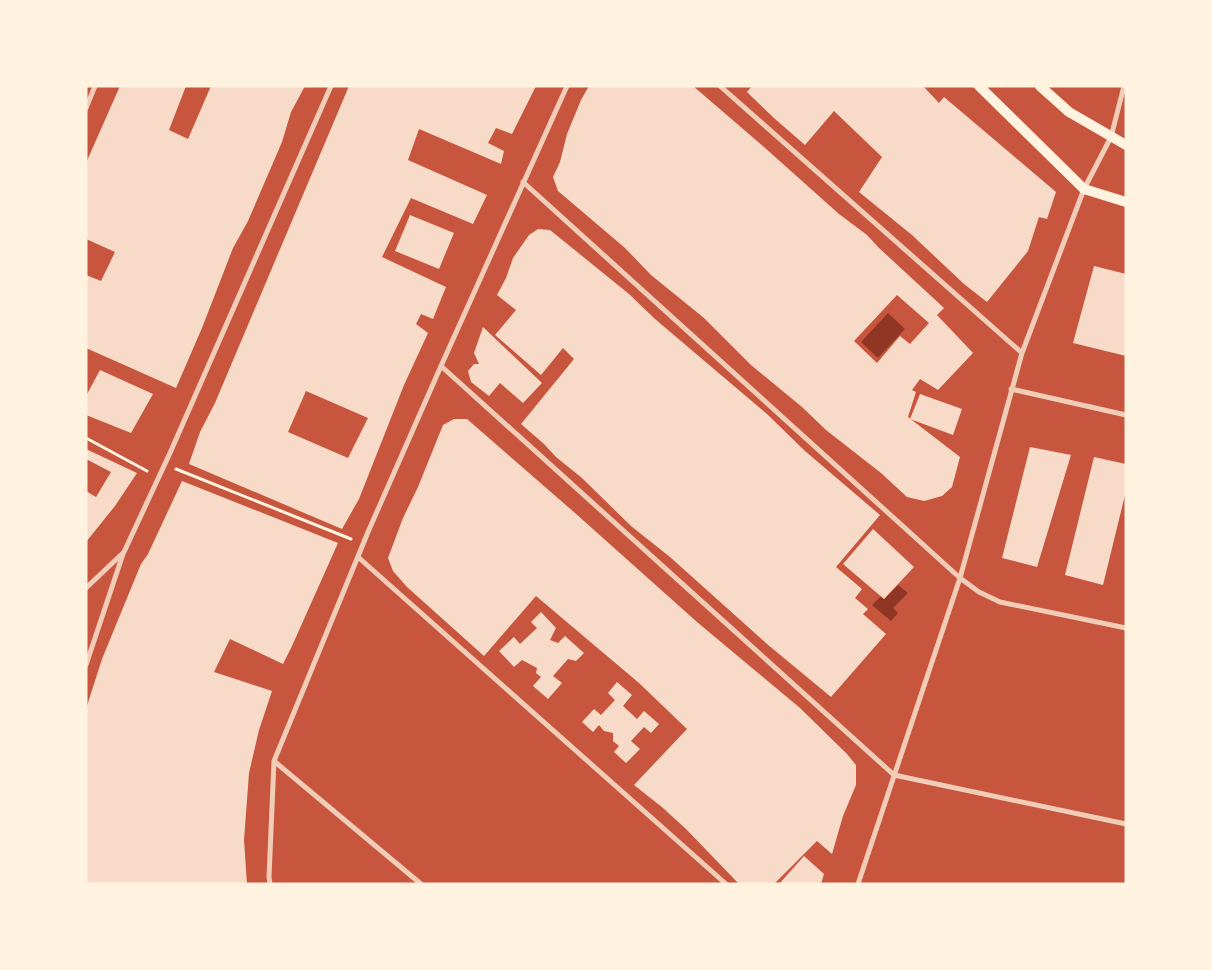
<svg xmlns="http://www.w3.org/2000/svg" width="1212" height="970" viewBox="0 0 1212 970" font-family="'IBM Plex Sans',sans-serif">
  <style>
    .water { fill: #8f3625 }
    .building { fill: #f7dbc8; fill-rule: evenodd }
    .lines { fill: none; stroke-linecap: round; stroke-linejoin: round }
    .path { stroke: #fff3e0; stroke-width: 3 }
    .minor { stroke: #f1ccb7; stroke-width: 5 }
    .secondary { stroke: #fff3e0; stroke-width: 10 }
  </style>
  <rect width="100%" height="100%" fill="#c8553d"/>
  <path class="water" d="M888,313l17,16 -27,29 -17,-16z
    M898,585l10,8 -15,15 5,5 -7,8 -19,-16 9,-9 3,3z"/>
  <path class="building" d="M120,86h66l-17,44 19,9 23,-53h94l-14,26 -9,30 -34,79 -15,27 -31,80 -26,60 -90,-40v-73l15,6 14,-29 -29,-13v-76z
    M349,86h187l-24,48 -16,-6 -8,15 16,8 -3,13 -82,-35 -11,31 79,35 -14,29 -62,-26 -29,59 64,30 -13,32 -12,-5 -5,10 12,9 -24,52 -45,114 -17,30 -153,-65 11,-32 15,-29zM306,391l62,27 -20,40 -60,-26z
    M589,86h104l71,61 75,67 28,21 11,12 66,61 -7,7 36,38 -35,37 -18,-11 -8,11 4,2 -8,25 52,40 -8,30 -10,9 -18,5 -17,-4 -26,-24 -55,-43 -24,-23 -51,-42 -47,-47 -53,-43 -26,-27 -67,-57 -5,-14 7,-15 7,-28 14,-34zM897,295l32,28 -19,21 -10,-8 -23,27 -23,-22z
    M752,86h171l16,17 5,-6 112,95 -9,27 -8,-2 -11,34 -41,51 -23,-18 -52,-49 -53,-43 23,-35 -48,-46 -29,34 -30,-26 -28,-27z
    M410,215l44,18 -15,36 -44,-18z
    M538,229l12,1 79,64 26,25 112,95 38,37 75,64 -44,52 26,22 -7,9 13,11 -5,5 23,20 -55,63 -64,-53 -97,-87 -39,-31 -49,-48 -26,-21 -12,-13 -23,-20 53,-65 -11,-11 -22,27 -46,-40 21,-25 -19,-15 9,-17 7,-20 16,-23z
    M1094,266l32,8v82l-53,-13z
    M483,327l59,56 -19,20 -23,-20 -11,13 -18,-14 -3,-11 6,-7h5l-5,-11z
    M100,370l53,24 -22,39 -45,-18v-19z
    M920,394l42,15 -9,26 -43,-16z
    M454,419h13l108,94 122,109 103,86 47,46 9,11v20l-13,31 -11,38 -15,-13 -43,43h-35l-53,-55 -23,-21 -29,-23 53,-56 -48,-46 -103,-87 -52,60 -77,-69 -14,-16 -5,-13 15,-40 15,-31 25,-62z
    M1030,447l41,8 -34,112 -35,-9z
    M86,449l51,24 -22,33 -29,36v-51l10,6 15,-25 -25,-13z
    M1094,457l32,7v27l-23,94 -38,-10z
    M182,481l156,62 -46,103 -9,18 -53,-25 -16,33 58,19 -13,39 -10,43 -5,67 3,44h-161v-175l16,-50 39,-95 7,-10z
    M873,529l41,38 -30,32 -41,-35z
    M541,612l15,16 -6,12 8,3 7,-7 19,17 -8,8 -8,-2 -15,17 9,7 -14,16 -15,-13 8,-9 -5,-4 1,-5 -15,-8 -8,7 -15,-16 15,-14 6,7 17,-16 -6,-6z
    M617,682l15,13 -9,11 14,13 7,-8 15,13 -8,9 -7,-6 -13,14 9,8 -14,14 -12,-11 5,-6 -6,-5v-8l-9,-2 -5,-6 -6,7 -11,-10 12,-13 7,6 14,-15 -7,-7z
    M804,856l20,18 -3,10h-42z"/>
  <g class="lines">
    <path class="path" d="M86,438l61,33
      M176,469l175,70"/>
    <path class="minor" d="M720,86l302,267
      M86,108l9,-22
      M523,182l437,396 19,14 21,10 126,26
      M441,366l453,409 232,49
      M1011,389l115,26
      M358,557l368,327
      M86,588l38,-36 46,-99 161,-367
      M86,665l37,-111
      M274,761l147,123
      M270,884l-1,-7 5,-116 94,-229 73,-166 126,-280
      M858,884l102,-306 62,-225 62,-164 27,-52 13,-51"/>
    <path class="secondary" d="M979,86l105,103 42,13
      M1040,86l29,26 57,33"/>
  </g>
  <rect width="1212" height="970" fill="none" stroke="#fff3e0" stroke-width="175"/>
</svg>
